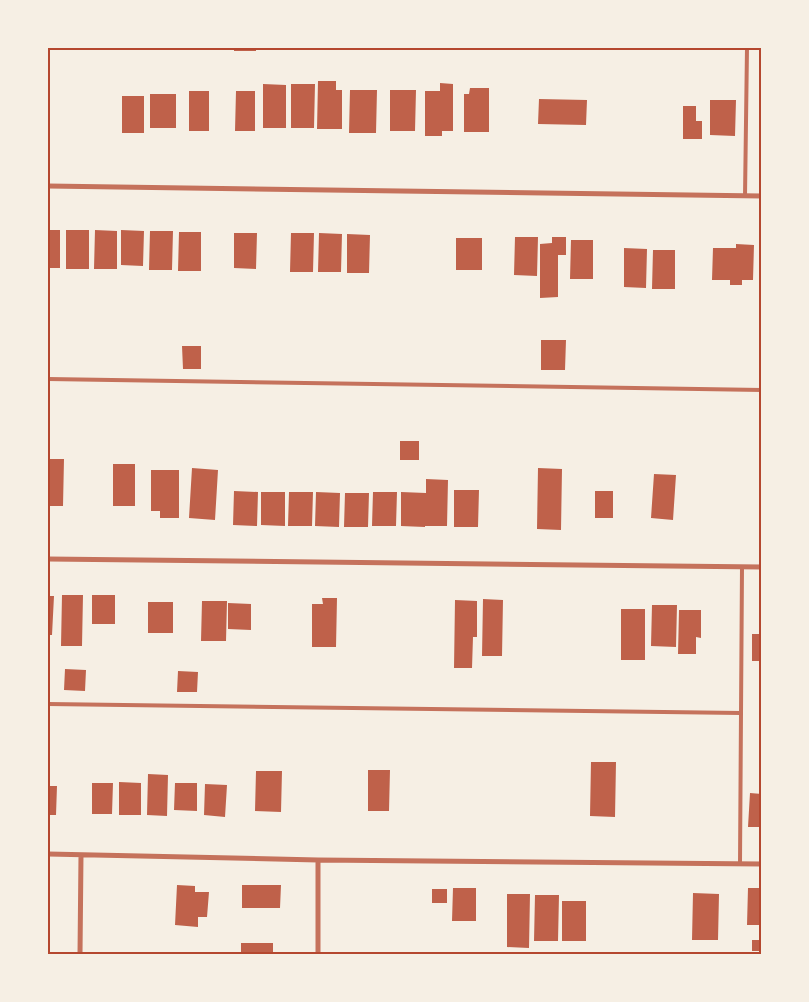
<svg xmlns="http://www.w3.org/2000/svg" width="809" height="1002" viewBox="0 0 809 1002" font-family="Barlow,sans-serif">
  <style>
    .building { fill: #bf614a }
    .lines { fill: none; stroke-linecap: round; stroke-linejoin: round }
    .service { stroke: #c5725c; stroke-width: 4 }
    .minor { stroke: #c5725c; stroke-width: 5 }
    .neatline { fill: none; stroke: #b5482f; stroke-width: 2 }
  </style>
  <rect width="100%" height="100%" fill="#f6efe4"/>
  <path class="building" d="M234,48h22v3h-22z
    M318,81h18v9h6v39h-25z
    M440,83l13,1v47h-11v5h-17v-45h15z
    M263,84l23,1v43h-23z
    M291,84h24l-1,44h-23z
    M470,88h19v44h-25v-38h5z
    M350,90h27l-1,43h-27z
    M390,90h26l-1,41h-25z
    M189,91h20v40h-20z
    M236,91h19v40h-20z
    M150,94h26v34h-26z
    M122,96h22v37h-22z
    M539,99l48,1 -1,25 -48,-1z
    M710,100h26l-1,36 -25,-1z
    M683,106h13v15h6v18h-19z
    M48,230h12v38h-12z
    M66,230h23v39h-23z
    M95,230l22,1v38h-23z
    M121,230l23,1 -1,35 -22,-1z
    M150,231h23l-1,39h-23z
    M179,232h22v39h-23z
    M234,233h23l-1,36 -22,-1z
    M291,233h23l-1,39h-23z
    M319,233l23,1 -1,38h-23z
    M347,234l23,1 -1,38h-22z
    M515,237h23l-1,39 -23,-1z
    M552,237h14v18h-8v42l-18,1v-54l12,-1z
    M456,238h26v32h-26z
    M571,240h22v39h-23z
    M736,244l18,1 -1,35h-11v5h-12v-5h-18l1,-32h23z
    M624,248l23,1 -1,39 -22,-1z
    M653,250h22v39h-23z
    M541,340h25l-1,30h-24z
    M182,346h19v23h-18z
    M400,441h19v19h-19z
    M48,459h16l-1,47h-15z
    M113,464h22v42h-22z
    M192,468l26,2 -3,50 -26,-2z
    M538,468l24,1 -1,61 -24,-1z
    M151,470h28v48h-19v-7h-9z
    M654,474l22,1 -3,45 -22,-2z
    M426,479l22,1 -1,46h-22v-29v30l-24,-1v-34l25,1z
    M454,490h25l-1,37h-24z
    M234,491l24,1 -1,34 -24,-1z
    M595,491h18v27h-18z
    M261,492h24v34l-24,-1z
    M289,492h24l-1,34h-24z
    M316,492l24,1 -1,34 -24,-1z
    M373,492h24l-1,34h-24z
    M345,493h24l-1,34h-24z
    M62,595h21l-1,51h-21z
    M92,595h23v29h-23z
    M48,596h6l-2,39h-4z
    M322,598h15l-1,49h-24v-43h11z
    M483,599l20,1 -1,56h-20z
    M455,600l22,1v36h-4l-1,31h-18z
    M202,601h25l-1,40h-25z
    M148,602h25v31h-25z
    M228,603l23,1v26l-23,-1z
    M652,605h25l-1,42 -25,-1z
    M621,609h24v51h-24z
    M679,610h22v28l-5,-1v17h-18z
    M752,634h10v27h-10z
    M65,669l21,1 -1,21 -21,-1z
    M178,671l20,1 -1,20h-20z
    M591,762h25l-1,55 -25,-1z
    M368,770h22l-1,41h-21z
    M256,771h26l-1,41 -26,-1z
    M148,774l20,1 -1,41 -20,-1z
    M119,782l22,1v32h-22z
    M92,783h21l-1,31h-20z
    M175,783h22v28l-23,-1z
    M205,784l22,1 -2,32 -21,-2z
    M48,786h9l-1,29h-8z
    M750,793l12,1v33h-14z
    M177,885l18,1v6h14l-2,25h-9v10l-23,-2z
    M242,885h39l-1,23h-38z
    M453,888h23v33h-24z
    M748,888h14v37h-15z
    M432,889h15v14h-15z
    M693,893l26,1 -1,46h-26z
    M507,894h23l-1,54 -22,-1z
    M535,895h24l-1,46h-24z
    M562,901h24v40h-24z
    M752,940h10v11h-10z
    M241,943h32v11h-32z"/>
  <g class="lines">
    <path class="service" d="M745,196l2,-148
      M48,379l714,11
      M48,704l693,9 1,-146
      M740,864l1,-151"/>
    <path class="minor" d="M48,186l714,10
      M48,559l714,8
      M48,854l270,6 444,4
      M80,954l1,-99
      M318,954v-94"/>
  </g>
  <rect width="809" height="1002" fill="none" stroke="#f6efe4" stroke-width="98"/>
  <rect x="49" y="49" width="711" height="904" class="neatline"/>
</svg>
